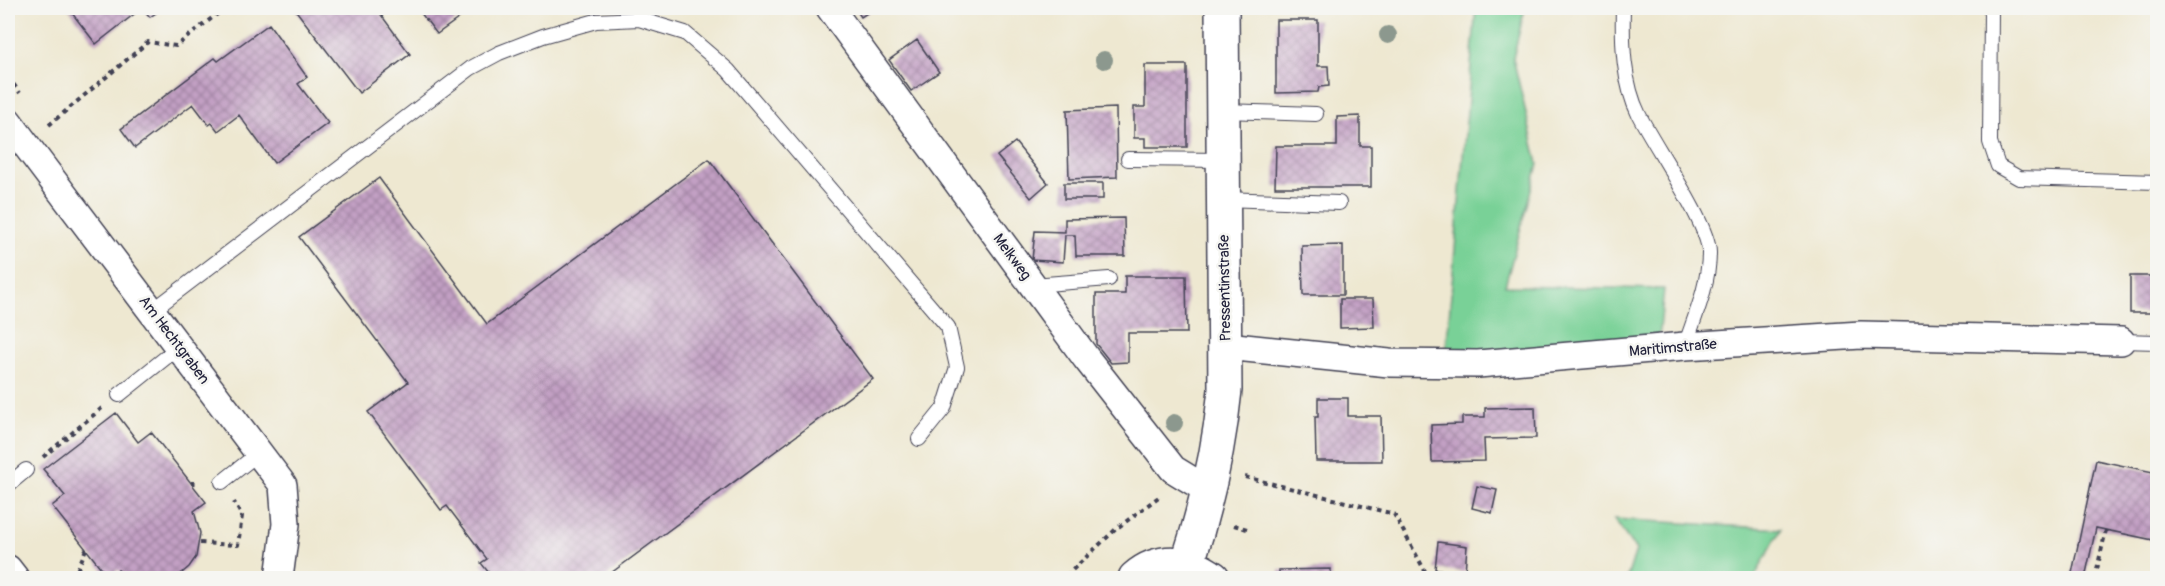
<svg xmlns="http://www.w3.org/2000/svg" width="2165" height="586" viewBox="0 0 2165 586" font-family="Pangolin,sans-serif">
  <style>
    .grass { fill: #79d197; stroke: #4e7a69; stroke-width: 1.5 }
    .building { fill: url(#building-cross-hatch) }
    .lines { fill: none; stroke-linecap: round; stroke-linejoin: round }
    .lane-casing { stroke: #414052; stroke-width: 16 }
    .street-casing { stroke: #414052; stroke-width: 30 }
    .secondary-casing { stroke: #414052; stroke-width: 36 }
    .path { stroke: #414052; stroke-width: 4; stroke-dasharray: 4.5 4.5; stroke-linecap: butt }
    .lane { stroke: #fff; stroke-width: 14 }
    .street { stroke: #fff; stroke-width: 27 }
    .secondary { stroke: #fff; stroke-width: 33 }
    .tree { fill: #8c988e }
    .labels { text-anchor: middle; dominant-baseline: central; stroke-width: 5; stroke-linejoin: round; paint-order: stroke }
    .street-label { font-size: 15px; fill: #22223b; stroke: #f6f6f2 }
  </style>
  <defs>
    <pattern id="building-cross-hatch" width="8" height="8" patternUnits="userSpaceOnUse" patternTransform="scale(1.5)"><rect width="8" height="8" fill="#c3a0c4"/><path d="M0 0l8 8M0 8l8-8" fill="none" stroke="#9e82a0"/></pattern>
  </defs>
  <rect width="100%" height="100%" fill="#f6f6f2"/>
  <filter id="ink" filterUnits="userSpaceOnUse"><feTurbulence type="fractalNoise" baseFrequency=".0167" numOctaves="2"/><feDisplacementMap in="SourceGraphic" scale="12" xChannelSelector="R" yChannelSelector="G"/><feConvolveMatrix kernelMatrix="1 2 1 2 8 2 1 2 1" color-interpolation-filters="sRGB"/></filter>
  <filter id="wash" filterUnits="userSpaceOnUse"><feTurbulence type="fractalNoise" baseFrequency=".008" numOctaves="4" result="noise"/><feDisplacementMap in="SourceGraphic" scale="24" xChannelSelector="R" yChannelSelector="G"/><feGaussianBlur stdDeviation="1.35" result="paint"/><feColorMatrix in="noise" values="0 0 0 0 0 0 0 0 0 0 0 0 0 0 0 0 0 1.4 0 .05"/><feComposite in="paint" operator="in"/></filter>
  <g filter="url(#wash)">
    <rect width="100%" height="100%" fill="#eee8d1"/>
    <path class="grass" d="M1476,8h49l-12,50 25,106 -33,122 159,3 -6,60 -213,14z
      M1614,519l167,10 -27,49h-127l9,-28z"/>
    <g id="blocks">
      <path class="building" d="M68,8h95l-13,9 -8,-9 -46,36z
        M294,8h82l34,46 -51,39z
        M417,8h56l-36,26z
        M855,8h20l-14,9z
        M1276,20h42v46h10l1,20 -10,1 -1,5 -42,1z
        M269,24l38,53 -9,7 30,39 -54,40 -35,-48 -21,16 -6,-8 -3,2 -16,-21 -58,44 -14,-19 94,-71 3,3z
        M917,40l22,32 -28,19 -22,-31z
        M1145,65h42v82h-42v-9h-11v-31h11z
        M1116,108l1,69 -48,2 -2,-69z
        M1360,116v30h11v41h-96l1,-41h61v-29z
        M1015,142l33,41 -17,15 -34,-42z
        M709,159l164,220 -266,197 2,2h-116l-12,-15 6,-4 -40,-53 -6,4 -73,-98 40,-30 -109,-145 80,-59 108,146z
        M1064,183h39v16h-39z
        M1124,218l1,38h-49l-1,-21h-10l-2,27 -31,-2 3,-29 30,1v-13z
        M1343,245v50h-40l-1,-49z
        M1125,276h61l1,57h-59v29l-17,1 -15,-19v-50h29z
        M2130,276h28v37h-28z
        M1340,299h33l1,28 -34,1z
        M1318,398h30v18h33l1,45h-66l-1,-44h3z
        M1535,407l1,31 -52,1 1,22 -53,1 -1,-37 31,-1v-7h23v-9z
        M116,413l22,29 13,-10 55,70 -12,9 6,22 -4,24 -7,10 -13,11h-46l-12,-8 -10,7 -56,-71 13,-10 -22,-27z
        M2096,460l62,13v68l-62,-13 -11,50h-14z
        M1477,486l20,4 -5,23 -20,-5z
        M1438,542l29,4 -2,26 -30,-3z
        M1331,569v9h-52v-8z"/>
    </g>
  </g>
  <g filter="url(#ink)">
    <use href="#blocks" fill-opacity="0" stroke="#414052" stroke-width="1.5"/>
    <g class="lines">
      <g class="lane-casing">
        <path id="lane" d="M1623,8c-1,34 0,75 16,107 15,30 71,111 70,138 0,32 -14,63 -24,93
          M1991,8l-1,134 8,24 21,12 139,4
          M1223,111l93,3
          M1128,159l95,1
          M1224,199l115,4
          M1033,285l76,-6
          M152,311l319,-243 28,-15 44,-17 53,-15 43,-2 46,14 43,37 220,257 9,40 -13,41 -25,31
          M2121,341l37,1
          M119,395l60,-48
          M222,482l38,-30
          M8,485l18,-15"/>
      </g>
      <g class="street-casing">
        <path id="street" d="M830,8l256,350 87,111 36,22
          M8,121l275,364 3,39 -7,54
          M1226,346l163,17 89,1 207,-18 176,-11 260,6
          M8,569l7,9"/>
      </g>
      <g class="secondary-casing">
        <path id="secondary" d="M1187,565c19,-58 32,-115 38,-175l-3,-382
          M1135,578c24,-21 54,-18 78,0"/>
      </g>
      <path class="path" d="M8,77l12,16
        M49,125l99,-83 28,4 49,-38
        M43,457l59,-49
        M1245,477l149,37 31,57
        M191,483h8
        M1234,525l16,5
        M200,543l38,2 4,-29 -8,-14
        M1066,576l50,-47 44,-33
        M74,578l12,-29
        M2095,578l11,-48"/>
      <use href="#lane" class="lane"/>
      <use href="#street" class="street"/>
      <use href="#secondary" class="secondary"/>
    </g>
    <g class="tree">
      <circle cx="1388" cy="35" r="9"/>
      <circle cx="1104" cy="60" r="9"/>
      <circle cx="1174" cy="423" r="9"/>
    </g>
  </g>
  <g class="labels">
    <g class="street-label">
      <text transform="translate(1012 257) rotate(54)">Melkweg</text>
      <text transform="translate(1225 288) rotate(-91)">Pressentinstraße</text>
      <text transform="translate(174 340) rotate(53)">Am Hechtgraben</text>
      <text transform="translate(1673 348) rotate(-5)">Maritimstraße</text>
    </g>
  </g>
  <rect width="2165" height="586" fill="none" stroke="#f6f6f2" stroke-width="30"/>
</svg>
